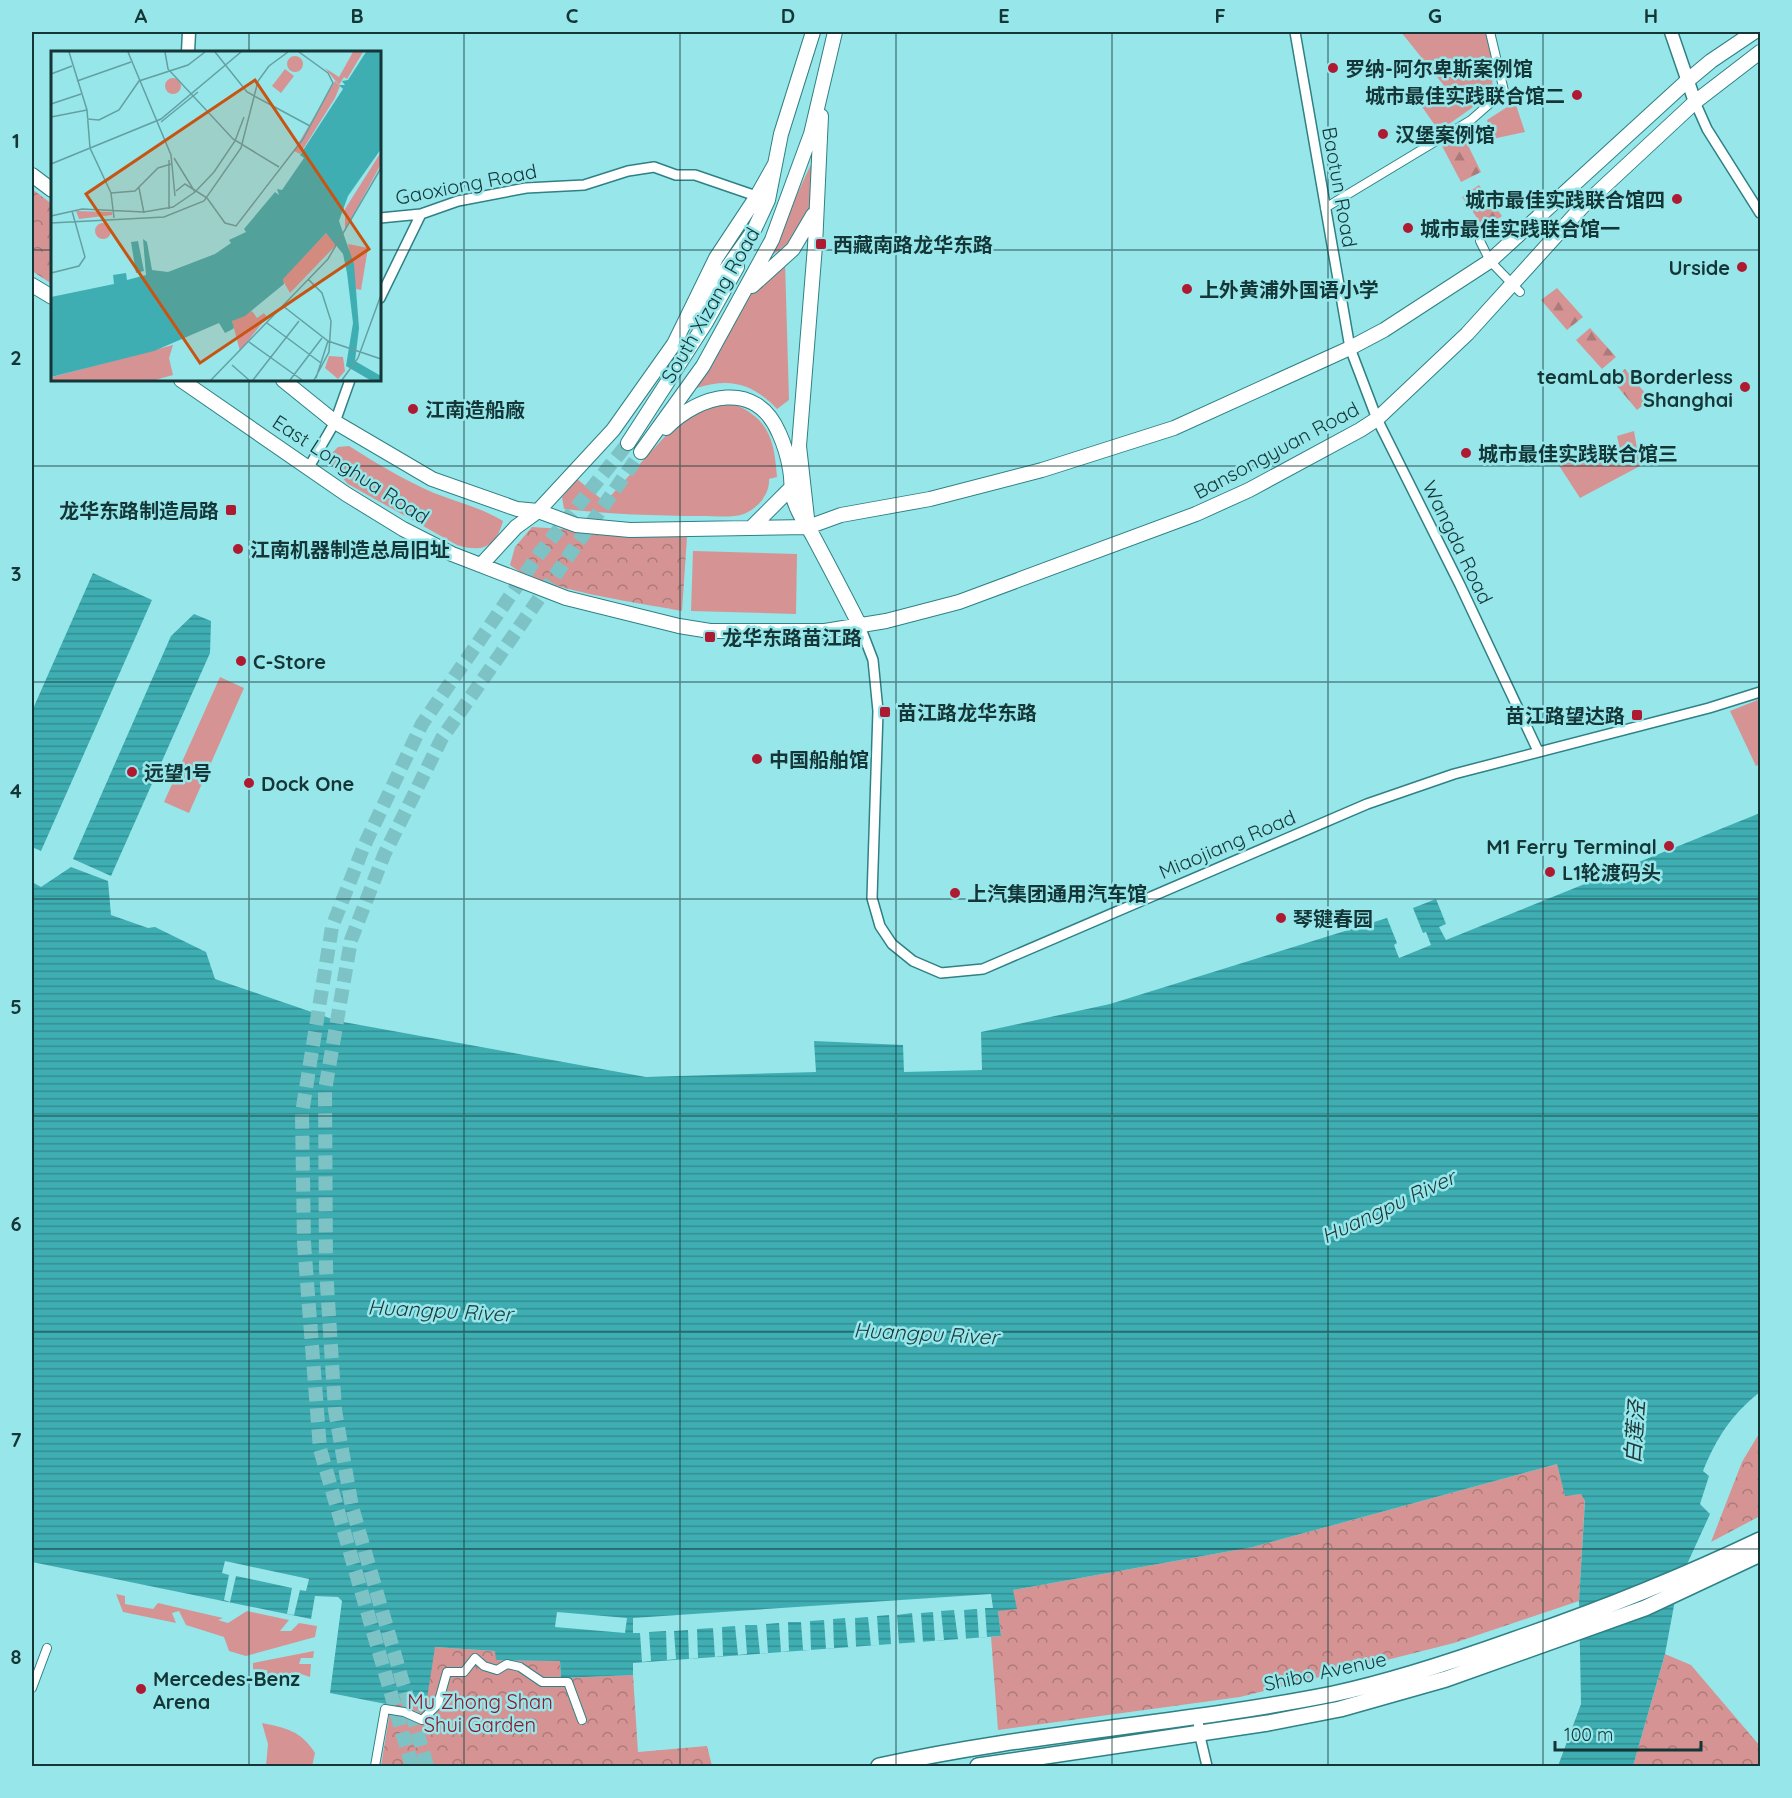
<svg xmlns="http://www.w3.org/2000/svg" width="1792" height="1798" viewBox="0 0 1792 1798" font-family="Quicksand,'Noto Sans SC',sans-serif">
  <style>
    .green { fill: #d59493 }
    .forest { fill: url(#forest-firs) }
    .park { fill: url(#park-crowns) }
    .water { fill: url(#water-rules) }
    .pier { fill: #97e6ea }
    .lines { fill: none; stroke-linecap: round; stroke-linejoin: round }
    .secondary-tunnel { stroke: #7dc3c6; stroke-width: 14; stroke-dasharray: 14 7; stroke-linecap: butt }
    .pedestrian-casing { stroke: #2f8185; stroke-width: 10 }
    .minor-casing { stroke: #2f8185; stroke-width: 12 }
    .tertiary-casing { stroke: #2f8185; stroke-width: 15 }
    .secondary-casing { stroke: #2f8185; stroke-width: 16 }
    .primary-casing { stroke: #2f8185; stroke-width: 18 }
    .pedestrian { stroke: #fff; stroke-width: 8 }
    .minor { stroke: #fff; stroke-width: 9 }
    .tertiary { stroke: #fff; stroke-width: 12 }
    .secondary { stroke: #fff; stroke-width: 14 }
    .primary { stroke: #fff; stroke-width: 15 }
    .grid { fill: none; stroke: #143637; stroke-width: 1.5; stroke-opacity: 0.55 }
    .poi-dot { fill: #af1a33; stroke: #97e6ea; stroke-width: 2 }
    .labels { text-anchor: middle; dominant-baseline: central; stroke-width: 5; stroke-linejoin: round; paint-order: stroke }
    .poi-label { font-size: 20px; font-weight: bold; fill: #143637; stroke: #97e6ea; text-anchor: start }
    .street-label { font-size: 20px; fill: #143637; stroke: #97e6ea }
    .park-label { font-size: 20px; fill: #90172a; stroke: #97e6ea }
    .water-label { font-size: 21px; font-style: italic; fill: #1e3738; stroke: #97e6ea }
    .inset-road { fill: none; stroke: #63a0a2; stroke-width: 1.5 }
    .view { fill: #c85412; fill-opacity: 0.15; stroke: #c85412; stroke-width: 3 }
    .inset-edge { fill: none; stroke: #143637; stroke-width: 3 }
    .neatline { fill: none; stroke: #143637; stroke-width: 2 }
    .grid-label { font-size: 20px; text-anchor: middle; font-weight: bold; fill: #143637 }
  </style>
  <defs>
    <pattern id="forest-firs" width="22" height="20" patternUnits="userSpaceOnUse" patternTransform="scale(1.5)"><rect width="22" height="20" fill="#d59493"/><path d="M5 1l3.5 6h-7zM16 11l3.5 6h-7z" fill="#ac7a79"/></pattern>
    <pattern id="park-crowns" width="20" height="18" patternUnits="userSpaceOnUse" patternTransform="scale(1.5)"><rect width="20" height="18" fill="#d59493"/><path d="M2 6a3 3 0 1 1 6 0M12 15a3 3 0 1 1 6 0" fill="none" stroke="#ac7a79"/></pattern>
    <pattern id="water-rules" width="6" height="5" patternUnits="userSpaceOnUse" patternTransform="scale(1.5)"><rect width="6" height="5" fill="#3eaeb3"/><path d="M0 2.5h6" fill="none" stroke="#338e92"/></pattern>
  </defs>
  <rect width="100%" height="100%" fill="#97e6ea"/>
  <path class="green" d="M1401,32h83l6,4 3,57 -54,38 -19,-27 38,-1z
    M1515,102l10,30 -33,7 -5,-19z
    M813,160c-2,47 1,67 -42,96l1,-8z
    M785,261l4,139 -12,9c-24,-25 -46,-32 -80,-21l3,-10 45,-77 10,-13z
    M732,403c38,16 42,37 45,74l-8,2c1,15 -11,29 -25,35 -11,4 -30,2 -42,2 -47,0 -92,-2 -138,-7l-2,-12 15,-18 28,23 64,-70 27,-24z
    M1634,431l6,35 -60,32 -22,-34 40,-18 6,14 17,-6 -4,-18z
    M349,446c27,17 55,34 85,47 23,9 48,15 69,28 -7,26 -21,32 -46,24l-109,-61 -20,-22 4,-9 6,-6z
    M693,551l104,3 -1,60 -105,-3z
    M220,677l24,11 -55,125 -25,-11z
    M1760,699v65l-4,2 -26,-55z
    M116,1594l9,2v8l28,5 5,-6 65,15 -5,2 10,3 19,-12 42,9 -9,11h11l8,-8 18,3 -2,11 -69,19 -17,-5 -5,-14 -38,-12 -7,-14 -7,2 4,10 -53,-11z
    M314,1651l-1,7h-12l-2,6h12l-1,13 -15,-5 -14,13 -12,-2 -2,-13 -14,-1v-6z
    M262,1723c25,5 39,8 53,30l-3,13h-46l2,-22z"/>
  <path class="forest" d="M1463,135l18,37 -20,10 -19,-36z
    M1479,185l23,31 -17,13 -23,-32z
    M1557,288l26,29 -16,13 -26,-30z
    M1590,328l26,29 -14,12 -26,-29z
    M1625,369l25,30 -13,11 -25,-30z"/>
  <path class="park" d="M32,189l20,15v80l-20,-13z
    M532,527l155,10 -5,74c-41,-8 -142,-21 -172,-46l5,-18z
    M1760,1432v84l-49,26 31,-80z
    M1557,1464l8,31 16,-1 4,4 -6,103 -125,42 -214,54 -242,33 -7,-93 10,-1 -3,-25 15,-21 240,-43z
    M435,1647l61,4v9l64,1 1,17 72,-3 5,77 69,-6 5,20h-331l11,-68z
    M1665,1654l26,11 69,81v20h-127z"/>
  <path class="water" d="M93,573l59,27 -111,251 -9,-4v-136z
    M194,614l17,7 -1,32 -99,223 -38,-17 98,-223z
    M1760,813v579c-29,23 -43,45 -57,79l6,5 -9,28 10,10 -32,70 -13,70 -32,112h-75l23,-62 -2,-103 6,-100 -4,-7 -16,2 -8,-32 -304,83 -240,43 4,19 -19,2 3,25 -368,27v12l-72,3 -1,-17 -64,-1 -1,-9 -60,-4 -9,58 -34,-7 -1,7 -61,-12 12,-92 -4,-4 -23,-1 -4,23 -279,-57v-680l9,5 30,-20 37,14 3,34 37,13 7,-1 51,25 9,27 123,42 308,56 170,-5 -2,-31 89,4 1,27 78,-2 -1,-38 129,-28 277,-86 10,25 -3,2 5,13 32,-13 -5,-13 -3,1 -10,-25 23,-9 10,25 -7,3 7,13z"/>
  <path class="pier" d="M225,1561l84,18 -3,12 -6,-1 -6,25 -7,-1 5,-26 -56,-12 -6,26 -6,-2 5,-25 -7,-2z
    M991,1594l2,14h-8l2,29 -8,1 -2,-29 -13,1 2,29h-8l-4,-29 -13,1 3,29 -9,1 -2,-29 -12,1 2,29 -8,1 -3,-30 -15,2 2,29h-8l-2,-29 -12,1 2,29 -8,1 -3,-29 -13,1 1,29h-8l-3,-29 -12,1 1,29 -8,1 -2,-29 -14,1 1,29h-8l-2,-28h-13l1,29 -8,1 -2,-29 -13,1 2,29 -8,1 -3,-29h-12l2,29 -9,1 -3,-29 -13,1 1,29 -8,1 -2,-29 -16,1 1,29 -9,1 -1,-29 -14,1 2,28 -9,1 -1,-29 -17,1 2,29 -9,1 -2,-29h-7v-15z
    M557,1612l70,6 -2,15 -70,-6z"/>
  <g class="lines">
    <path class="secondary-tunnel" d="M412,1766l-92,-317 -16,-206 -2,-130 30,-186 32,-81 58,-122 117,-170 89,-111
      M427,1766l-75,-259 -17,-97 -9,-141 -1,-179 26,-150 33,-85 58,-117 199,-286"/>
    <g class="pedestrian-casing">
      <path id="pedestrian" d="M1325,208l146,-88 33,-29 -14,-59
        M1480,241l10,20 30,31
        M32,1688l15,-40
        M375,1766l10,-57 19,3 18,8 16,-16 9,-32h17l11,-14 9,8 13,4 10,-6 13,3 22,15h26l14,38"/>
    </g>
    <g class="minor-casing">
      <path id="minor" d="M1295,32l55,316 27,71 83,166 78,166
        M1695,102l12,27 53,84
        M380,218l41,-4 37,-13 68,-13 58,-3 44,-14 26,-4 22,8h19l67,23
        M380,298l41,-84
        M309,467l26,-45 15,-42
        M860,626l13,34 5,51 -6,187 8,28 12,18 21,17 28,12 42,-4 384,-165 87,-30 255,-66 51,-16
        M1198,1716l1,16 8,34"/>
    </g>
    <g class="tertiary-casing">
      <path id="tertiary" d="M1671,32l24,70
        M188,52l1,-20"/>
    </g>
    <g class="secondary-casing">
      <path id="secondary" d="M32,175l20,15
        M32,285l20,12
        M752,286l41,-37 20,-34
        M693,316l61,-86 14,-30 13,-66 32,-102
        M181,380l165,114 57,35 49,25 114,44 113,28 31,5h115l61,-10 73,-19 237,-88 53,-24 111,-60 17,-11 90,-85 115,-127 113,-105 65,-50
        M283,380l52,42 97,57 85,30 21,2 38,14 54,5 178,-3 33,-12 89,-16 112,-29 132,-42 176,-80 34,-18 106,-69 197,-180 24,-20 43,-29
        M666,428c34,-34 90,-49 113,5 5,11 9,24 11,36 3,17 -1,21 7,39 4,10 11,19 16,28 16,30 32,60 47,90
        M628,443l77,-119 32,-57
        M641,452l62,-86 69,-126 39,-106 24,-102
        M808,527l-9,-81 16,-200 6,-130
        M751,528l38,-38
        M481,565l35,-38 22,-16 75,-81 61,-86 42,-86 41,-62 18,-32"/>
    </g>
    <g class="primary-casing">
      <path id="primary" d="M879,1766c149,-33 303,-42 454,-72 61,-13 121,-33 180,-54 85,-29 167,-62 247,-100
        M978,1766l290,-43 72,-14 106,-30 199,-71 115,-54"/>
    </g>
    <use href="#pedestrian" class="pedestrian"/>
    <use href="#minor" class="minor"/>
    <use href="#tertiary" class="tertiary"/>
    <use href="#secondary" class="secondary"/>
    <use href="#primary" class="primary"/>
  </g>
  <path class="grid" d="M249,32v20M464,32v1734M680,32v1734M896,32v1734M1112,32v1734M1328,32v1734M1543,32v1734M32,250h20M380,250h1380M249,380v1386M32,466h1728M32,682h1728M32,899h1728M32,1116h1728M32,1332h1728M32,1549h1728"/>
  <g class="poi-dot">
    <circle cx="1333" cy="68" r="6"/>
    <circle cx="1577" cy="95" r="6"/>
    <circle cx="1383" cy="134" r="6"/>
    <circle cx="1677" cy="199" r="6"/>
    <circle cx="1408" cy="228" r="6"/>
    <rect x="815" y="238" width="12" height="12" rx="3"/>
    <circle cx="1742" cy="267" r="6"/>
    <circle cx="1187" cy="289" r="6"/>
    <circle cx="1745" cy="387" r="6"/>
    <circle cx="413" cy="409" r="6"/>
    <circle cx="1466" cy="453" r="6"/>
    <rect x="225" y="504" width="12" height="12" rx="3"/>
    <circle cx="238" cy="549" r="6"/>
    <rect x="704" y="631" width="12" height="12" rx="3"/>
    <circle cx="241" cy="661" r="6"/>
    <rect x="879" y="706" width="12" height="12" rx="3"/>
    <rect x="1631" y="709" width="12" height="12" rx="3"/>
    <circle cx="757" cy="759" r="6"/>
    <circle cx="132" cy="772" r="6"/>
    <circle cx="249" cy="783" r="6"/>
    <circle cx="1669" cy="846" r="6"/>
    <circle cx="1550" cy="872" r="6"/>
    <circle cx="955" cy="893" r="6"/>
    <circle cx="1281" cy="918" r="6"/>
    <circle cx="141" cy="1689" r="6"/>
  </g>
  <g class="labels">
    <g class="poi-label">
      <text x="1345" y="68">罗纳-阿尔卑斯案例馆</text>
      <text x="1565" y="95" text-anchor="end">城市最佳实践联合馆二</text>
      <text x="1395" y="134">汉堡案例馆</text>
      <text x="1665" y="199" text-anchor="end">城市最佳实践联合馆四</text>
      <text x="1420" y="228">城市最佳实践联合馆一</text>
      <text x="833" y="244">西藏南路龙华东路</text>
      <text x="1730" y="267" text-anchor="end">Urside</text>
      <text x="1199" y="289">上外黄浦外国语小学</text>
      <text x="1733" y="376" text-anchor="end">teamLab Borderless<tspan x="1733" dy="23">Shanghai</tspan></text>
      <text x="425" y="409">江南造船廠</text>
      <text x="1478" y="453">城市最佳实践联合馆三</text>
      <text x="219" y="510" text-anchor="end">龙华东路制造局路</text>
      <text x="250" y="549">江南机器制造总局旧址</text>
      <text x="722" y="637">龙华东路苗江路</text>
      <text x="253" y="661">C-Store</text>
      <text x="897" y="712">苗江路龙华东路</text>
      <text x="1625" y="715" text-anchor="end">苗江路望达路</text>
      <text x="769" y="759">中国船舶馆</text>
      <text x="144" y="772">远望1号</text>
      <text x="261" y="783">Dock One</text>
      <text x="1657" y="846" text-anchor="end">M1 Ferry Terminal</text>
      <text x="1562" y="872">L1轮渡码头</text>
      <text x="967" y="893">上汽集团通用汽车馆</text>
      <text x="1293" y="918">琴键春园</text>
      <text x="153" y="1678">Mercedes-Benz<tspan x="153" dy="23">Arena</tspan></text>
    </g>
    <g class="street-label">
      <text transform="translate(466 184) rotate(-11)">Gaoxiong Road</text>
      <text transform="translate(1340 187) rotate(80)">Baotun Road</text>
      <text transform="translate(710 305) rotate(-60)">South Xizang Road</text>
      <text transform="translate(1276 450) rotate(-28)">Bansongyuan Road</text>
      <text transform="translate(351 469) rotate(33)">East Longhua Road</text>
      <text transform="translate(1458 542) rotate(64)">Wangda Road</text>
      <text transform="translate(1227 844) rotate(-23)">Miaojiang Road</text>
      <text transform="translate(1325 1671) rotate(-12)">Shibo Avenue</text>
    </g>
    <g class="park-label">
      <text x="480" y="1701">Mu Zhong Shan<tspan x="480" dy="23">Shui Garden</tspan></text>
    </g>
    <g class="water-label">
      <text transform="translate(1388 1206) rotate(-25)">Huangpu River</text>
      <text transform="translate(440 1310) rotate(3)">Huangpu River</text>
      <text transform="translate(926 1333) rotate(3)">Huangpu River</text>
      <text transform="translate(1634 1432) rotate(-86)">白莲泾</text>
    </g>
  </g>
  <g transform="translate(51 51)">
    <rect width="330" height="330" fill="#97e6ea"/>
    <path d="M236 13a8 8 0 1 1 16 0a8 8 0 1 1-16 0ZM234,18l9,7 -13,17 -9,-7zM114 35a8 8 0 1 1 16 0a8 8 0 1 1-16 0ZM284,30l5,5 -5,12 -35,56 -6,-3zM44 180a8 8 0 1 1 16 0a8 8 0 1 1-16 0Z" fill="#d59493"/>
    <path d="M302,1h10l-16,27 -3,-2 -5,8 -14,-17 14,9zM330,101v12l-36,66v-21zM25,160l36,1v3l-33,4zM275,182l11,11 -47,49 -8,-14zM297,193l20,4 -7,42 -5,-1zM201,260l5,7 7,-5 3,4 -27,34 -8,-30zM122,294l-4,13 4,17 -18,5h-104l1,-3zM278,305l14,1 2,14 -7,8 -13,-11z" fill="#d59493"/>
    <path d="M315,1h15v97l-33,47 -9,25 15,43 5,64 -4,33 26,15v4h-11l-24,-14 7,-43 -6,-50 -4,-19 -17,-21 -43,46 1,5 -39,32 -13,5 2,7 -3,2 -6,3 -6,-10 -65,28 -103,26v-80l63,-13 -1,-9 13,-2 1,7 19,-5 -3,-36 4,3 5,28 16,2 47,-18 16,-11 -2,-3 17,-8 -2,-3 31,-37 4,3 -2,-6 5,1 22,-32 -4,-3 43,-66 -4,-4h6l-3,-4 6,-1zM87,190l6,30 -8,2 -5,-31z" fill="#3eaeb3"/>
    <path class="inset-road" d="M18,1l18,58 3,38 21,45 3,25M77,1l43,103 4,41M114,1l3,17 65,70 46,28M164,1l32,40 63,34M0,23l21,-8M26,30l54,-19M0,53l30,-10M0,66l36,-7M36,68l12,1 20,-10 20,-29 49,-16 17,-13M110,71l37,-30M123,107l21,34M0,113l110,-45 80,-67M88,137l5,25M125,140l9,-7 22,14M60,142l24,-2 23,-23 13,-4M156,147l18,25 11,3 67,-87 30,-56 -5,-10 -29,-21M118,158v-49M0,165l31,-7 62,3 29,-5 22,-15 19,-20 21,-31 9,-24M0,172l113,-6 40,-16 37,-53 17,-67 11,-15 19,-14M0,222l28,-7 6,-9 -13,-46M257,228l14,14 9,28 -2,31 -15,28M232,255l45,35 53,18M216,272l54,40M198,291l53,38M181,314l17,15M265,327l12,-37M160,329l117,-121 53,-91M202,329l46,-59M239,329l32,-42M291,329l16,-22 23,-63"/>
    <path class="view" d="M204,29l114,169 -169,114 -114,-169z"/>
    <rect width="330" height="330" class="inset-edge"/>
  </g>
  <rect width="1792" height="1798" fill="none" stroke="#97e6ea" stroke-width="66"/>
  <path d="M1555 1741v9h146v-9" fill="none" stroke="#143637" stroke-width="3"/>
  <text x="1564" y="1741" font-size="18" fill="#143637" stroke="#97e6ea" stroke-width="4.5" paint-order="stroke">100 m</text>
  <rect x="33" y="33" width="1726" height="1732" class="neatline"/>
  <g class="grid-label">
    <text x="141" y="23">A</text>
    <text x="357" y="23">B</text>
    <text x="572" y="23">C</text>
    <text x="788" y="23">D</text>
    <text x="1004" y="23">E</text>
    <text x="1220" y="23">F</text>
    <text x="1435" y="23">G</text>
    <text x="1651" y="23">H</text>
    <text x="16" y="148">1</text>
    <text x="16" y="365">2</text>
    <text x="16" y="581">3</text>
    <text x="16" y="798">4</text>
    <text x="16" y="1014">5</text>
    <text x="16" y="1231">6</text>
    <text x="16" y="1447">7</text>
    <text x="16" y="1664">8</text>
  </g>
</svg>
